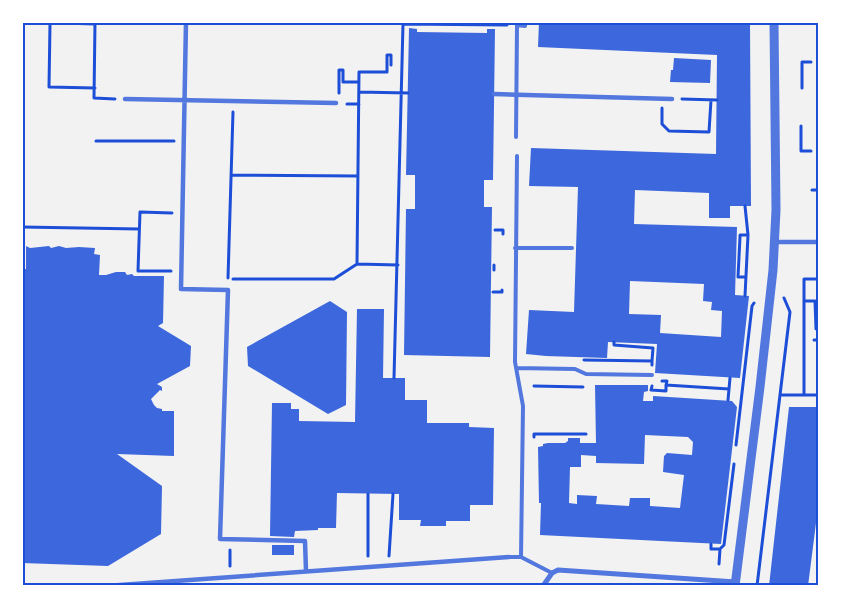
<svg xmlns="http://www.w3.org/2000/svg" width="841" height="608" viewBox="0 0 841 608" font-family="'Space Grotesk',sans-serif">
  <style>
    .building { fill: #3d67dc; fill-rule: evenodd }
    .lines { fill: none; stroke-linecap: round; stroke-linejoin: round }
    .path { stroke: #1d4ed8; stroke-width: 3 }
    .service { stroke: #5277de; stroke-width: 4 }
    .pedestrian { stroke: #5277de; stroke-width: 4.5 }
    .minor { stroke: #5277de; stroke-width: 5 }
    .tertiary { stroke: #5277de; stroke-width: 9 }
    .neatline { fill: none; stroke: #1d4ed8; stroke-width: 2 }
  </style>
  <rect width="100%" height="100%" fill="#f2f2f2"/>
  <path class="building" d="M539,22h211l1,184h-21v12h-21v-25l-74,-3 -1,34 103,3 -2,68 14,1 -9,82 -85,-5 2,-29 -49,-2 -1,16 -61,-2 -20,-2 3,-44 45,2 4,-125 -49,-1 2,-38 185,6 1,-99 -179,-8zM630,281l74,3 -1,17 9,1 -1,8 11,1 -1,26 -61,-4 1,-18 -32,-1z
    M409,28l8,1v3l70,1v-4h8l-2,151h-9v27h8l-2,150 -86,-2 2,-146h9v-34h-9z
    M674,58l37,2 -1,23 -40,-1 1,-12h2z
    M26,246l4,2 19,-2 2,2 8,-2 7,2 13,-1 16,1 -1,6 6,1 -1,20h7l10,-3h9l2,3 5,-1 2,2h30l-1,47 -5,3 33,20 -1,20 -33,18 5,3v4l-2,-1 -9,9 3,6 3,3 5,1v2h12v45l-57,-2 45,32 -1,48 -53,32 -86,-3v-294h4z
    M330,301l17,11 -1,93 -18,9 -80,-48 -1,-19z
    M357,309h27l-1,69h22v22h22v23h42v4l25,1 -1,77h-23v16h-24v5h-26l1,-6h-22v-26l-62,-1 -1,35h-18v2l-23,1 -1,6 -24,-1 2,-133h19v6h8v12l56,1z
    M595,385h53v6l-4,1 -1,9h10v-5l79,5 5,6 -16,137 -181,-9 1,-32h-2l-1,-56 5,-1v-2l5,-1h17l3,-2v-3h12v5h16zM645,435l43,2 5,5 -1,13 -25,-2 -3,3 -1,16 21,3 -4,33 -30,-2v-8h-20l-1,8 -33,-2 1,-8 -20,-1v9l-8,-1 1,-36h11v-12l15,1v7l48,1z
    M789,407h29v116h-2l-8,63h-39z
    M272,545h22v10h-22z"/>
  <g class="lines">
    <path class="path" d="M30,22l65,2
      M95,22l-1,76 21,1
      M50,24l-1,63 46,1
      M802,88v-26h9
      M359,92l49,1
      M339,93v-23h4v12h16
      M682,99l35,1
      M347,104h12
      M662,108v16l7,7 40,1 2,-32
      M801,126v25h10
      M96,141h78
      M231,175l127,1
      M812,190h6
      M745,206l3,29 -3,61
      M22,227l117,2
      M495,230h8v4
      M357,264l2,-192h28v-17h4v10
      M494,270v-5
      M171,271h-33l2,-59 32,1
      M746,277h-8l2,-40v-2h8
      M228,278l5,-166
      M233,279h101l23,-15 41,1
      M493,292h9v-2
      M804,301h11l1,28h2
      M814,340h4
      M614,342v3l39,3 -1,13
      M584,360l68,1v4
      M394,378l9,-354 104,1
      M662,381h5l-1,4 63,4
      M534,386l49,1
      M652,386l-1,4 15,1v-6
      M781,395h37
      M804,395v-116h14
      M728,400l2,-22
      M534,437v-3h52
      M736,445l16,-139 2,-3
      M711,544v5h9
      M368,556v-62
      M389,556l4,-62
      M719,564l1,-15 4,-4 10,-81
      M230,566v-16
      M757,586l33,-274 -6,-14"/>
    <path class="service" d="M516,137l1,-112 8,1v-4
      M517,156l-2,206 8,44 -2,151
      M515,248h57
      M516,368l59,1 11,5 66,1
      M509,557h12l31,16"/>
    <path class="pedestrian" d="M186,22l-5,267 47,1 -8,249 85,2 1,30
      M494,94l178,5
      M125,99l211,4
      M774,242h44
      M106,586l403,-29"/>
    <path class="minor" d="M543,586l9,-13 6,-3 178,12"/>
    <path class="tertiary" d="M735,586l25,-199 13,-117 3,-60 -2,-188"/>
  </g>
  <rect width="841" height="608" fill="none" stroke="#ffffff" stroke-width="48"/>
  <rect x="24" y="24" width="793" height="560" class="neatline"/>
</svg>
